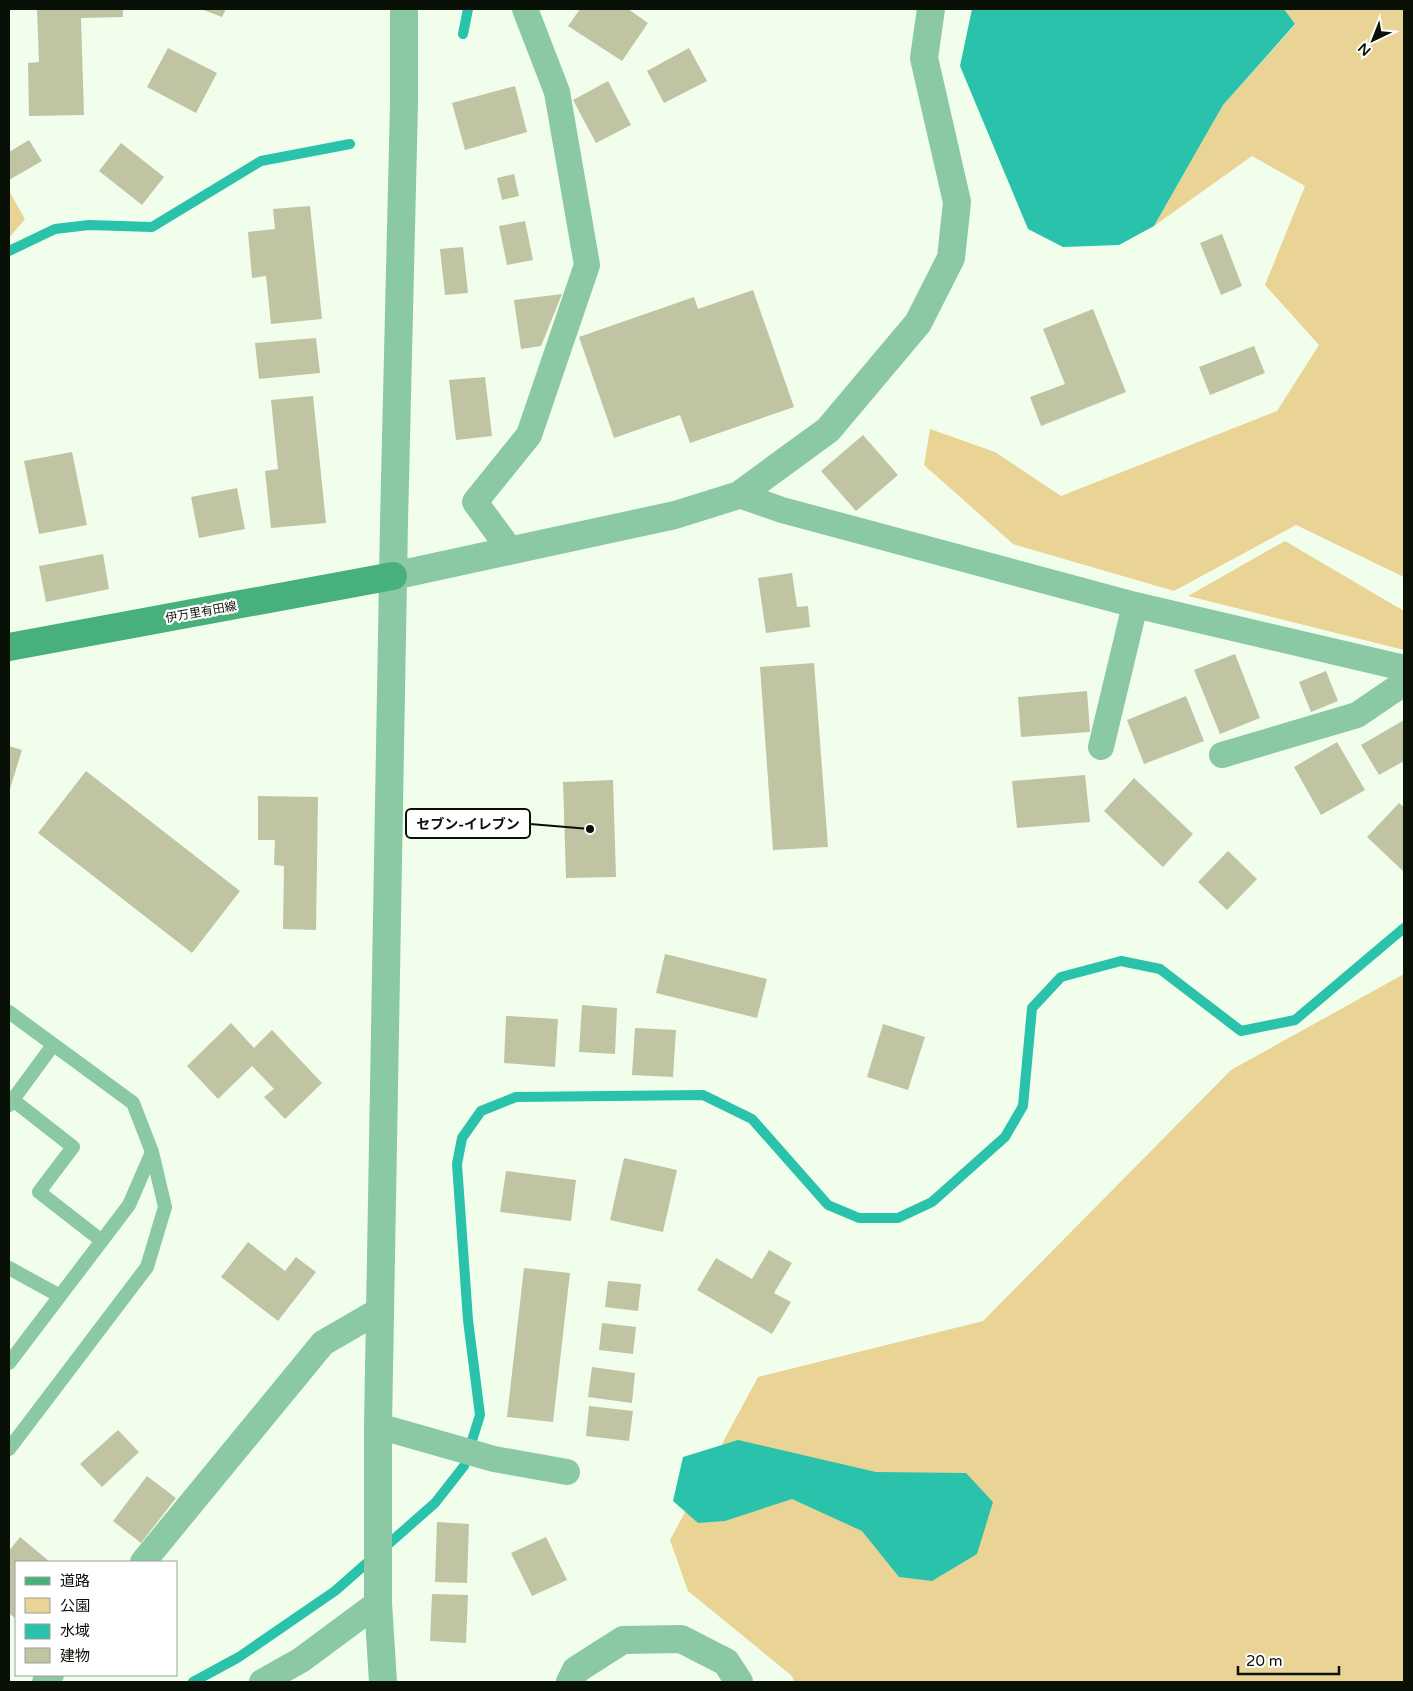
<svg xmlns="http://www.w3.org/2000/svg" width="1413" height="1691" viewBox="0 0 1413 1691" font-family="'Varela Round','Noto Sans JP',sans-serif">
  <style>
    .green { fill: #e9d496 }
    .water { fill: #2ac2ab }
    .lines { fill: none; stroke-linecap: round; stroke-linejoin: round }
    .stream { stroke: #2ac2ab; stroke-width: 10 }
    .building { fill: #c0c4a3 }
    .service { stroke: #8ac9a4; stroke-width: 14 }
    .minor { stroke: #8ac9a4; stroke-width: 26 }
    .tertiary { stroke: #8ac9a4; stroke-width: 28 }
    .secondary { stroke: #48b07a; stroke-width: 28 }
    .labels { text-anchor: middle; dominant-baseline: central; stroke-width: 4.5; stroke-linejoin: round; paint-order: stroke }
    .street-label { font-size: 12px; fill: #091006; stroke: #fff }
    .leader { fill: none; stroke: #091006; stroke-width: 2 }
    .callout-dot { fill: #091006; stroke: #fff; stroke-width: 2 }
    .callout { fill: #fff; stroke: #091006; stroke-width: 2 }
    .callout-label { font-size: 14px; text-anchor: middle; font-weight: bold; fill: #091006 }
  </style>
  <rect width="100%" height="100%" fill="#f1feec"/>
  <path class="green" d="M1284,9h120v568l-108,-52 -122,66 -161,-47 -89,-79 6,-36 65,23 66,44 216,-85 42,-66 -54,-60 40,-99 -53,-30 -98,70 69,-121 72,-80z
    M9,191l16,28 -16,19z
    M1285,541l119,70v39l-216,-54z
    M1404,974v708h-610l-2,-6 -104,-85 -18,-51 88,-163 225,-56 248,-251z"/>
  <path class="water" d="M972,9h312l11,15 -72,81 -69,121 -35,19 -56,2 -35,-18 -68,-163z
    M738,1440l138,32 90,1 27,29 -16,52 -45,27 -33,-4 -37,-46 -70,-32 -67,22 -27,2 -25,-22 10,-44z"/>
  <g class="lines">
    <path class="stream" d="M463,34l5,-25
      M9,251l46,-22 34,-4 63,2 109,-66 89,-17
      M193,1682l46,-25 96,-66 100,-88 29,-37 16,-51 -12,-95 -11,-156 5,-26 19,-27 35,-14 187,-2 49,24 76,86 31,13h39l34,-16 73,-65 18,-31 9,-98 29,-31 60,-16 39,8 81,62 54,-11 109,-92"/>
  </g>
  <path class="building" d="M37,9h86v8l-42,1 3,97 -55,1 -1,-53 11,-1z
    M201,9h25l-4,8z
    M580,9h48l20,14 -26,38 -54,-35z
    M168,48l49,25 -21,40 -49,-26z
    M689,48l18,33 -43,22 -17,-32z
    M608,81l23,44 -35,18 -23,-43z
    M515,86l12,46 -62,18 -13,-47z
    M29,140l13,21 -33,19v-28z
    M121,143l43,34 -22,28 -43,-34z
    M514,174l5,22 -17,4 -5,-22z
    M310,206l12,113 -51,5 -5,-48 -14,2 -4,-46 27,-3 -2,-20z
    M525,221l8,39 -26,5 -8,-39z
    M1222,234l20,52 -21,9 -21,-52z
    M463,247l5,46 -23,2 -5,-46z
    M753,290l41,117 -104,36 -10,-28 -66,23 -35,-101 115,-40 4,12z
    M562,294l-21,52 -20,3 -7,-49z
    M1093,309l33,83 -85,34 -11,-29 35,-13 -22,-55z
    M316,338l4,35 -61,6 -4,-36z
    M1254,346l11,27 -55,22 -11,-28z
    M485,377l7,59 -36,4 -7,-60z
    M313,396l13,127 -55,5 -6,-57 13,-2 -7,-69z
    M863,435l35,40 -42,36 -35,-40z
    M72,452l15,73 -48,9 -15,-73z
    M237,488l8,41 -46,9 -8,-41z
    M103,554l6,35 -63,13 -7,-36z
    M792,573l5,34 11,-1 2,21 -44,6 -8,-55z
    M1235,654l25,64 -40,16 -26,-64z
    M814,663l14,184 -55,3 -13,-183z
    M1326,671l12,30 -27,11 -12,-30z
    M1087,691l3,41 -69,5 -3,-40z
    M1186,696l18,45 -60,23 -17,-44z
    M1404,720v41l-25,14 -18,-30z
    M1337,742l28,48 -44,25 -27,-48z
    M9,746l13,4 -13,42z
    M86,771l154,120 -48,62 -154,-120z
    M1085,775l5,47 -73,6 -5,-47z
    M1134,778l59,56 -30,33 -59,-56z
    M613,780l3,97 -50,1 -3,-96z
    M258,796l60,1 -2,133 -33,-1 1,-63 -10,-1 1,-25h-17z
    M1399,803l5,4v65l-37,-35z
    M1228,851l29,28 -30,31 -29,-28z
    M665,954l102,25 -10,39 -101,-25z
    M582,1005l35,3 -2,46 -36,-2z
    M506,1016l52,3 -3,48 -51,-4z
    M231,1023l23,25 18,-18 50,53 -37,36 -21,-22 10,-8 -22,-23 -34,33 -31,-33z
    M883,1024l42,13 -17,53 -41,-13z
    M635,1028l41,2 -3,47 -41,-2z
    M624,1158l53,12 -14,62 -53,-12z
    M506,1171l70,9 -5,41 -71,-9z
    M248,1242l37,29 11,-14 20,15 -38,49 -57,-44z
    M769,1250l23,13 -18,30 17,9 -19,32 -75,-44 19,-32 36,21z
    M524,1268l46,5 -17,149 -46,-5z
    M608,1281l33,3 -3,27 -33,-4z
    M602,1323l34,4 -3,27 -34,-4z
    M592,1367l43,6 -3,30 -44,-6z
    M589,1406l44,5 -4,30 -43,-5z
    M118,1430l21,22 -37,35 -22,-23z
    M147,1476l29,22 -35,45 -28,-22z
    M437,1522l32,2 -2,59 -32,-1z
    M20,1537l30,25h-34v57l-7,-6v-14l1,-2 -1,-2v-44z
    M546,1537l21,43 -35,16 -21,-43z
    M432,1594l36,1 -2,48 -36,-2z"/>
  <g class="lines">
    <path class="service" d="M9,1012l124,91 19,49 -23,53 -120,158
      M13,1100l60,47 -34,45 63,49
      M9,1105l44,-60
      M9,1268l51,28
      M9,1449l138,-182 18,-60 -13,-55"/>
    <path class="minor" d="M739,495l43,15 353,95 269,63
      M511,551l-36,-49 54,-67 58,-170 -30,-173 -32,-83
      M1101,747l34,-142
      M1222,755l135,-40 47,-32
      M378,1426l116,33 73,13
      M143,1562l180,-219 57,-33
      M45,1682l6,-7
      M262,1682l39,-22 77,-57"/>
    <path class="tertiary" d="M393,576l282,-61 64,-20 89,-65 90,-107 33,-65 6,-56 -33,-144 7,-49
      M383,1682l-5,-79v-177l16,-904 10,-419v-94
      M570,1682l6,-12 47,-30 58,-1 45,23 13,20"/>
    <path class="secondary" d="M9,647l384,-71"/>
  </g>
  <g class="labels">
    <g class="street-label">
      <text transform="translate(201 612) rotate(-10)">伊万里有田線</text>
    </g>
  </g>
  <path class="leader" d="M590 829L530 824"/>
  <circle class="callout-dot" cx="590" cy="829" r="5"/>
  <rect class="callout" x="406" y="809" width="124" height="29" rx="5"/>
  <g class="callout-label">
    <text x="468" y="829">セブン-イレブン</text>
  </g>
  <rect width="1413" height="1691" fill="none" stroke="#091006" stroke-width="20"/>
  <rect x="15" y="1561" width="162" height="115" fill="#ffffff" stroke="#9d9f9b"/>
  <rect x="25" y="1577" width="25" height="8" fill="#48b07a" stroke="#9d9f9b"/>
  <text x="60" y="1586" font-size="15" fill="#091006">道路</text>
  <rect x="25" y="1598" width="25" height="15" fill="#e9d496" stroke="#9d9f9b"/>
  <text x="60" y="1611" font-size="15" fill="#091006">公園</text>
  <rect x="25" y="1624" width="25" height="15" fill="#2ac2ab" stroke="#9d9f9b"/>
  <text x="60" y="1636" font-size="15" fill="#091006">水域</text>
  <rect x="25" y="1648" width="25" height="15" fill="#c0c4a3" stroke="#9d9f9b"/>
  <text x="60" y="1661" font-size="15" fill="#091006">建物</text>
  <g transform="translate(1373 40) rotate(223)" stroke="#ffffff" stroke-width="4" paint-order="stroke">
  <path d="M0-4L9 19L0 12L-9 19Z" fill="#091006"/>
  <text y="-8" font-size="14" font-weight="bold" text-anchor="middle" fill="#091006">N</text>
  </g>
  <path d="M1238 1666v8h101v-8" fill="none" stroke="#091006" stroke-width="2.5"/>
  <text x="1246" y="1666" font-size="15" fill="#091006" stroke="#ffffff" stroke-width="4" paint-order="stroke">20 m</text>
</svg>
